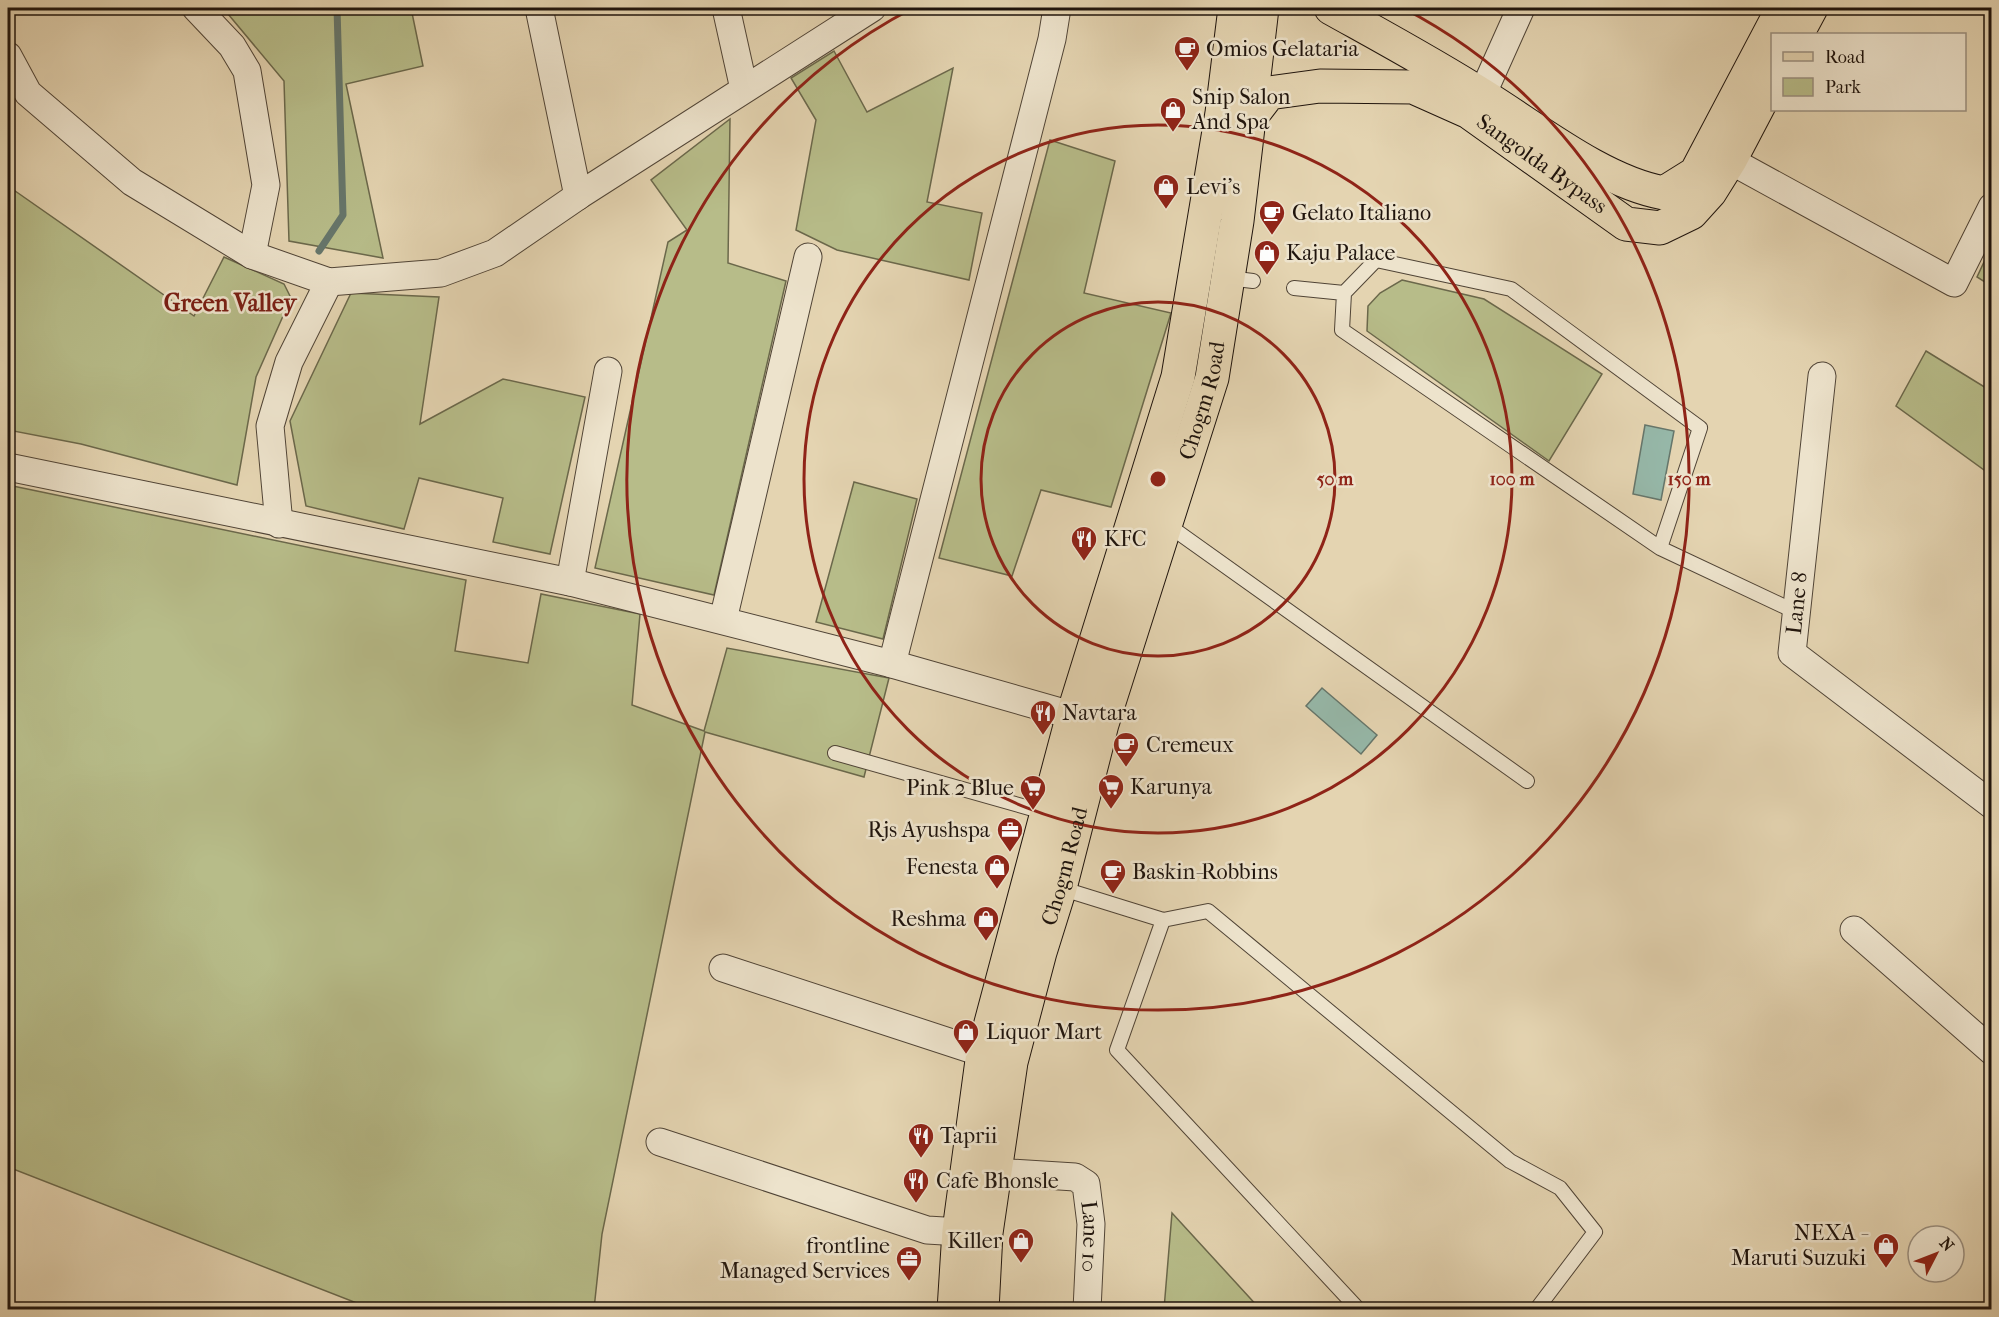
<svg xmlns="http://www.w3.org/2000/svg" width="1999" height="1317" viewBox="0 0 1999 1317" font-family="'IM FELL French Canon',serif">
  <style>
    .green { fill: #b7bc89; stroke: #6b684b; stroke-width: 1.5 }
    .water { fill: #96b8a9; stroke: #66766b; stroke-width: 1.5 }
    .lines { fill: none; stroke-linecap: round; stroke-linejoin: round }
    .stream { stroke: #66766b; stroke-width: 7 }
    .service-casing { stroke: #504436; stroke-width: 16 }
    .minor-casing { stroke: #504436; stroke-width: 29 }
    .primary-casing { stroke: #1f140d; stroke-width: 35 }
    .trunk-casing { stroke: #1f140d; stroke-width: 35 }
    .service { stroke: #ede3cc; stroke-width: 14 }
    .minor { stroke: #ede3cc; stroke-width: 27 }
    .primary { stroke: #e4d4b1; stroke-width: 33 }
    .trunk { stroke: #e4d4b1; stroke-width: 33 }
    .ring { fill: none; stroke: #8f2418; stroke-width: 3 }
    .labels { text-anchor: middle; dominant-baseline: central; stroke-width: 5; stroke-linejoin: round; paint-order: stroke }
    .poi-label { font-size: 22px; fill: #1f140d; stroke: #ede3cc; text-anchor: start }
    .street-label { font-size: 22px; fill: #1f140d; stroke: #ede3cc }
    .neighbourhood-label { font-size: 24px; font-weight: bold; fill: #7a1f14; stroke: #ede3cc }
    .centre { fill: #8f2418; stroke: #ede3cc; stroke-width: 3 }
    .ring-label { font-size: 18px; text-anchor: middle; font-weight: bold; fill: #8f2418; stroke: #ede3cc; stroke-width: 5; stroke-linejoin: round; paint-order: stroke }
  </style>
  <rect width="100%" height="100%" fill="#e4d4b1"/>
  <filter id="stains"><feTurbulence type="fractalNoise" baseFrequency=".00333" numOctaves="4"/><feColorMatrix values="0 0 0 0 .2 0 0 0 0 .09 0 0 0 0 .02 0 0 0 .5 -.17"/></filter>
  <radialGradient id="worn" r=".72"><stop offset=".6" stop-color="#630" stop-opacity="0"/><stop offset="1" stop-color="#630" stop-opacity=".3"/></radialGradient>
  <path class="green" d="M223,8h188l12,58 -77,18 37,174 -94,-17 -5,-160z
    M834,51l33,61 86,-44 -26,134 55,11 -13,67 -132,-30 -41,-20 20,-110 -25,-42z
    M730,119l-2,144 58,18 -72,314 -119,-27 73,-326 19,-12 -36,-50z
    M1050,140l65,21 -31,132 87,20 -60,194 -70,-17 -29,86 -73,-18z
    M8,186l186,130 30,-59 60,27 7,14 -35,79 -19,108 -156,-41 -73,-14z
    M1991,247v39l-14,-9z
    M1402,280l82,19 118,75 -53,87 -182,-130 1,-25 12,-13z
    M351,293l88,4 -19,127 83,-45 82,18 -35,157 -57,-12 10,-44 -84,-20 -15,51 -98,-23 -16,-85z
    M1926,351l65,40v84l-95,-69z
    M854,482l63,17 -34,140 -67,-17z
    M8,485l458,95 -11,71 73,12 13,-69 99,20 -8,91 72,26 23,-83 162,30 -25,99 -159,-45 -103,502 -8,75h-222l-364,-142z
    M1172,1213l88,96h-96z"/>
  <path class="water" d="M1645,425l29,6 -13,69 -28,-6z
    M1322,688l55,47 -16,19 -55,-48z"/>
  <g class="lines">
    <path class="stream" d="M319,251l24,-36 -6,-207"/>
    <g class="service-casing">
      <path id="service" d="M1228,278l25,3
        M1294,288l50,5
        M1165,523l362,258
        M1660,548l40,-120 -189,-139 -135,-29 -32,33 -2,37 318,218 136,64
        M835,753l212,60
        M1060,888l103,32
        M1359,1310l-242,-260 46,-130 45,-9 302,250 50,27 35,44 -59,78"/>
    </g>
    <g class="minor-casing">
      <g id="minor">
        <path d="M196,8l36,38 15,25 19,114 -14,70"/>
        <path d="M539,8l39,188"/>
        <path d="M726,8l18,81"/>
        <path d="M8,56l20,37 104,89 120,73 77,27 112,-9 54,-20 83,-57 294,-188"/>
        <path d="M1482,95l39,-87"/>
        <path d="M1711,150l243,133 38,-76"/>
        <path d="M1822,376l-30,277 200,152"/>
        <path d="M8,467l562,115 322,82 200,57"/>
        <path d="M279,524l-9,-98 19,-64 40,-80"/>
        <path d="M570,582l38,-211"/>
        <path d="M723,620l85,-363"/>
        <path d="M892,664l160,-625 5,-31"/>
        <path d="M1854,930l138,121"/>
        <path d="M723,968l278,91"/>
        <path d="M660,1142l267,88 51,3"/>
        <path id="s1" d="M995,1172l80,5 11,7 5,40 -4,86"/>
      </g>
    </g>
    <g class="primary-casing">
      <g id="primary">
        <path d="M1797,34l14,-26"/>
        <path id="s2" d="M1249,119l20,-26 51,-7 93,1 56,25 157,112 34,4 31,-15 19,-21 20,-32 42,-80"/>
        <path id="s3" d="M982,1310l4,-77 25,-171 29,-110 20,-64 42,-164 110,-346 25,-157 25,-213"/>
      </g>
    </g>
    <g class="trunk-casing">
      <path id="trunk" d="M1331,8c52,29 104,57 154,89 53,33 118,85 179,96l32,-20 87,-165
        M954,1310l5,-79 24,-178 90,-338 105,-338 44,-264 13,-105"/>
    </g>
    <use href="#service" class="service"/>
    <use href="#minor" class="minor"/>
    <use href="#primary" class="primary"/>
    <use href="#trunk" class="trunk"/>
  </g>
  <g class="ring">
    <circle cx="1158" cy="479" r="177"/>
    <circle cx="1158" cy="479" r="354"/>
    <path d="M1403 8A531 531 0 1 1 913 8"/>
  </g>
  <defs>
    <g id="cafe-pin" transform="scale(1.35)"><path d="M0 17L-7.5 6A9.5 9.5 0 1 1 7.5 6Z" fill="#8f2418" stroke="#ede3cc"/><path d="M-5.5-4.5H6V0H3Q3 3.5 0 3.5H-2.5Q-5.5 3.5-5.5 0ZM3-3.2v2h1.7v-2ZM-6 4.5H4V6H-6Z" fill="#fff"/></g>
    <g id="shop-pin" transform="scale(1.35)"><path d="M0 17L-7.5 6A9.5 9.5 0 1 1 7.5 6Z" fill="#8f2418" stroke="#ede3cc"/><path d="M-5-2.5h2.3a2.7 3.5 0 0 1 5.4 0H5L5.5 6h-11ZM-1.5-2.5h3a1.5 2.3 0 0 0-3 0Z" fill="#fff"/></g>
    <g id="restaurant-pin" transform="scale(1.35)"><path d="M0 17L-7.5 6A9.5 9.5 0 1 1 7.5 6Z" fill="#8f2418" stroke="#ede3cc"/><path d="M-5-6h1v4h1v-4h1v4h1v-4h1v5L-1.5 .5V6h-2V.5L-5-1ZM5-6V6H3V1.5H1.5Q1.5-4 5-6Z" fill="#fff"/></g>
    <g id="supermarket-pin" transform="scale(1.35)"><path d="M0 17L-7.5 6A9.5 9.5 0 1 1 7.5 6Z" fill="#8f2418" stroke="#ede3cc"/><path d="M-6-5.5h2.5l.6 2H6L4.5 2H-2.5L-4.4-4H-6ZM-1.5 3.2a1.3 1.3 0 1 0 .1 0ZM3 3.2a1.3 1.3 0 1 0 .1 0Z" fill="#fff"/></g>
    <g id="office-pin" transform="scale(1.35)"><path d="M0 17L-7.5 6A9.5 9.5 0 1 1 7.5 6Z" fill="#8f2418" stroke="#ede3cc"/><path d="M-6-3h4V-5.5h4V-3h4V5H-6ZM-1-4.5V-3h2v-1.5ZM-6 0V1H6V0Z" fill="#fff"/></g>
  </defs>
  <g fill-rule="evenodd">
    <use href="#cafe-pin" x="1187" y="49"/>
    <use href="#shop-pin" x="1173" y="110"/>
    <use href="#shop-pin" x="1166" y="187"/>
    <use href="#cafe-pin" x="1272" y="213"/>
    <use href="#shop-pin" x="1267" y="253"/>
    <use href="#restaurant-pin" x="1084" y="539"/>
    <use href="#restaurant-pin" x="1043" y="713"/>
    <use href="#cafe-pin" x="1126" y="745"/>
    <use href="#supermarket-pin" x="1111" y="787"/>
    <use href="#supermarket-pin" x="1033" y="788"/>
    <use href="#office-pin" x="1010" y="830"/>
    <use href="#shop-pin" x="997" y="867"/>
    <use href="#cafe-pin" x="1113" y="872"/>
    <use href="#shop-pin" x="986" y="919"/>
    <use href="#shop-pin" x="966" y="1032"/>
    <use href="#restaurant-pin" x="921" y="1136"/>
    <use href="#restaurant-pin" x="916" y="1181"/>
    <use href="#shop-pin" x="1021" y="1241"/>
    <use href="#shop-pin" x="1886" y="1246"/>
    <use href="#office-pin" x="909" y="1259"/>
  </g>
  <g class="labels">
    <g class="poi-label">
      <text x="1206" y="49">Omios Gelataria</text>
      <text x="1192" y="97">Snip Salon<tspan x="1192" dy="25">And Spa</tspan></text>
      <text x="1186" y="187">Levi's</text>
      <text x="1292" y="213">Gelato Italiano</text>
      <text x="1286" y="253">Kaju Palace</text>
      <text x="1104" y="539">KFC</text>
      <text x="1062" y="713">Navtara</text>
      <text x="1146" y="745">Cremeux</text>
      <text x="1130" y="787">Karunya</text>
      <text x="1014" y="788" text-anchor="end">Pink 2 Blue</text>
      <text x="990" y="830" text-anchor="end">Rjs Ayushspa</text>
      <text x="978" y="867" text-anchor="end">Fenesta</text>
      <text x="1132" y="872">Baskin-Robbins</text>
      <text x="966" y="919" text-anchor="end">Reshma</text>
      <text x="986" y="1032">Liquor Mart</text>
      <text x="940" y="1136">Taprii</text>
      <text x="936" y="1181">Cafe Bhonsle</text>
      <text x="1866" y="1233" text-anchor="end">NEXA -<tspan x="1866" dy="25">Maruti Suzuki</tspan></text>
      <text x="1002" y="1241" text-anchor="end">Killer</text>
      <text x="890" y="1246" text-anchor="end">frontline<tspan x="890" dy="25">Managed Services</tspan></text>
    </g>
    <g class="street-label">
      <text stroke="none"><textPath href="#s2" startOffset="328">Sangolda Bypass</textPath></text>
      <text stroke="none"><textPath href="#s3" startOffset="939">Chogm Road</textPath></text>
      <text transform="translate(1797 603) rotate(-84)">Lane 8</text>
      <text stroke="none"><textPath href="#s3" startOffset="453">Chogm Road</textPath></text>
      <text stroke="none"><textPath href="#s1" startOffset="146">Lane 10</textPath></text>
    </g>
    <g class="neighbourhood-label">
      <text x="230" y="303">Green Valley</text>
    </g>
  </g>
  <circle cx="1158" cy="479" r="9" class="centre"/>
  <g class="ring-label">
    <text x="1335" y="485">50 m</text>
    <text x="1512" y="485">100 m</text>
    <text x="1689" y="485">150 m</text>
  </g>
  <rect width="1999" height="1317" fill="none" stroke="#e4d4b1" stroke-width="30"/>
  <rect x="9" y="9" width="1981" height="1299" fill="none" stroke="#1f140d" stroke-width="3"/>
  <rect x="15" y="15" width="1969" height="1287" fill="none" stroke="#1f140d" stroke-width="1.5"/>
  <rect x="1771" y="33" width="195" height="78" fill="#ede3cc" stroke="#9b9080" stroke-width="1.5"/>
  <rect x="1783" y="52" width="30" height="9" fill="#e4d4b1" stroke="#9b9080" stroke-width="1.5"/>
  <text x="1825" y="63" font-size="18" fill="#1f140d">Road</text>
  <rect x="1783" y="78" width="30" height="18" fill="#b7bc89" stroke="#9b9080" stroke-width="1.5"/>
  <text x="1825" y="93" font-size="18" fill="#1f140d">Park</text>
  <g transform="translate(1936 1254) rotate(48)"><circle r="28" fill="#ede3cc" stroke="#9b9080" stroke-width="1.5"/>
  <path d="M0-4.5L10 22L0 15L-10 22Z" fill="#8f2418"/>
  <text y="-9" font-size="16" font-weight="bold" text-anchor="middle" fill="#1f140d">N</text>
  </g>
  <rect width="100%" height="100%" filter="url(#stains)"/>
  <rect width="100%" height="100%" fill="url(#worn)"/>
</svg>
